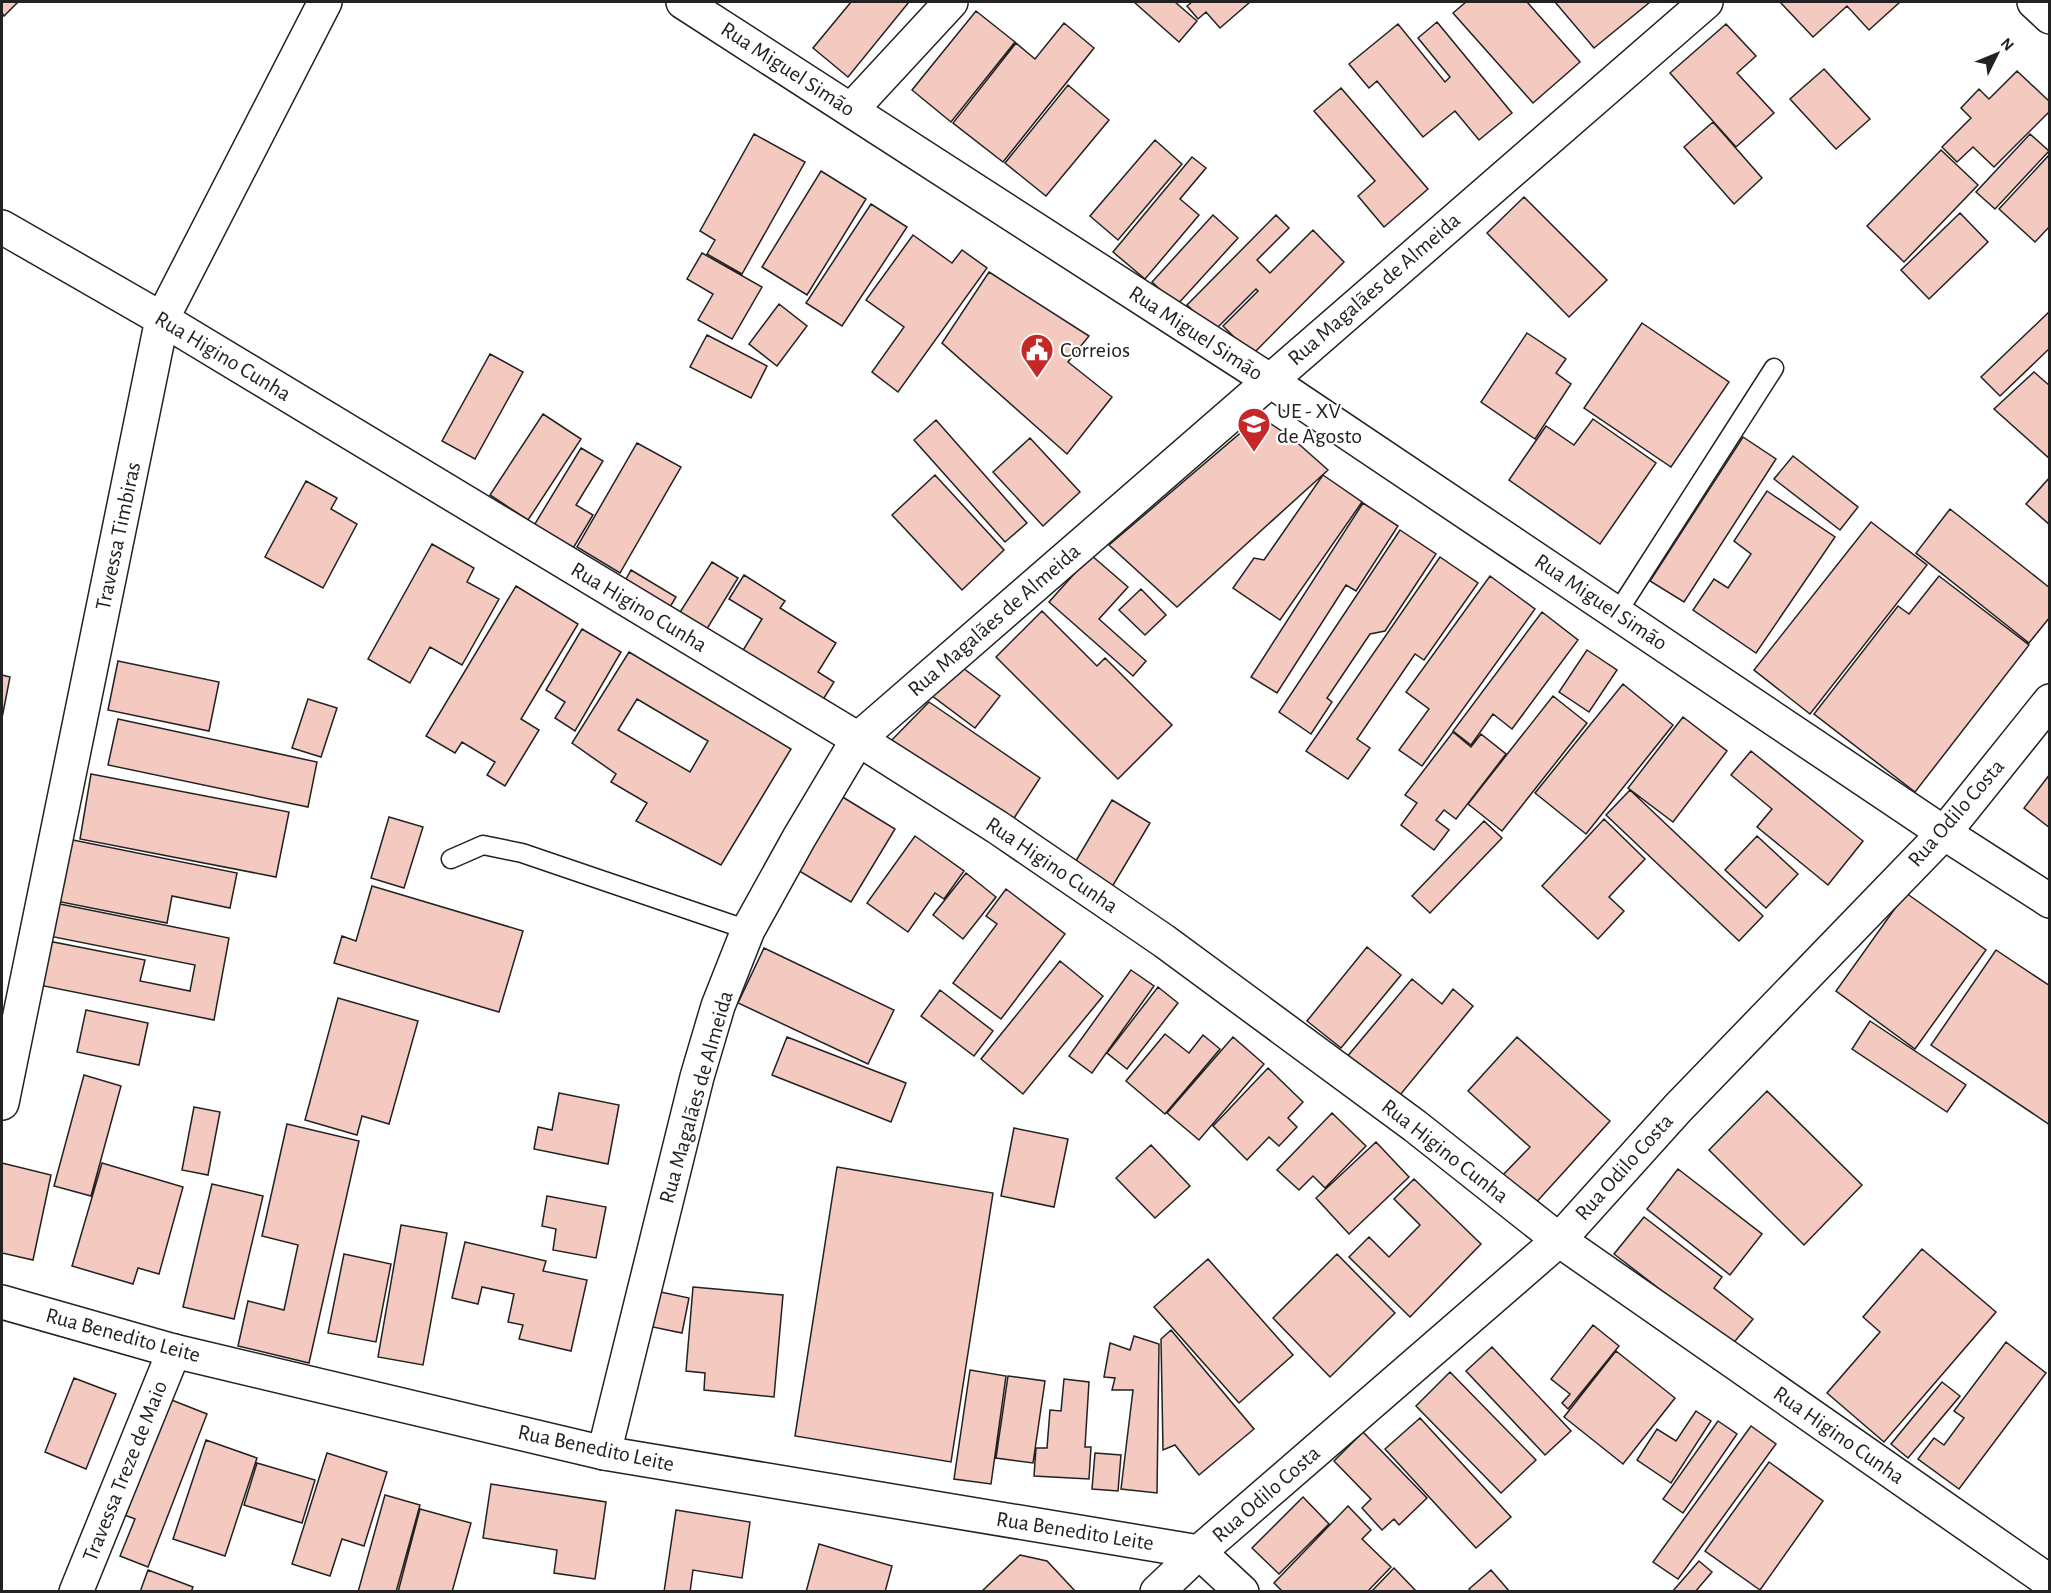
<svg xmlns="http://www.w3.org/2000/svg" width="2051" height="1593" viewBox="0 0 2051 1593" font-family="'Alegreya Sans',sans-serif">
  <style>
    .building { fill: #f3c9c0; stroke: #222; stroke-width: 1.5; fill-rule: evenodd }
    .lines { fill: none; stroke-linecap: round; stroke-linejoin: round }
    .lane-casing { stroke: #222; stroke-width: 21 }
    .street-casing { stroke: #222; stroke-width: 36 }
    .secondary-casing { stroke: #222; stroke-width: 36 }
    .primary-casing { stroke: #222; stroke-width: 36 }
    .lane { stroke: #fff; stroke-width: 18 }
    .street { stroke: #fff; stroke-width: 33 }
    .secondary { stroke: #fff; stroke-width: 33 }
    .primary { stroke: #fff; stroke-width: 33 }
    .labels { text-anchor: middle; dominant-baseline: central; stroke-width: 4.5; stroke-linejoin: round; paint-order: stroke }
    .street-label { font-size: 22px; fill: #222; stroke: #fff }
    .poi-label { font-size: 22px; fill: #222; stroke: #fff; text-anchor: start }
  </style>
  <rect width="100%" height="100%" fill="#fff"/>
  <path class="building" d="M2,2h16l-14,14 -2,-3z
    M851,2h58l-61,75 -35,-29z
    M1134,2h41l22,19 -18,21z
    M1192,2h58l-30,26 -14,-16 -8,7 -11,-13z
    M1466,2h61l53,60 -47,41 -80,-90z
    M1555,2h95l-56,46z
    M1780,2h120l-31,28 -22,-24 -34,31z
    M976,11l39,31 -64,80 -39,-32z
    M1437,22l75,91 -33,27 -24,-29 -32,26 -46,-56 -8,7 -20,-24 49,-40 47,58 5,-5 -32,-39z
    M1064,23l30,25 -91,114 -50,-39 63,-80 19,16z
    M1726,24l30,32 -19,17 37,40 -38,34 -66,-74z
    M1824,69l46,50 -34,30 -46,-50z
    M2017,71l33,31v9l-56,56 -21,-20 -16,15 -15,-15 29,-29 -10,-10 18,-19 10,10z
    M1068,85l41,35 -63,76 -41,-33z
    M1341,88l87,101 -44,38 -26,-31 17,-15 -61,-70z
    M1713,122l49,56 -28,26 -50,-57z
    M754,134l51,28 -63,112 -35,-20 8,-14 -15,-9z
    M2030,134l19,17 -54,58 -19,-17z
    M1155,140l27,24 -64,76 -28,-24z
    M1941,150l37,35 -74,77 -37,-36z
    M2050,154v72l-15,16 -36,-33z
    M1192,157l14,11 -26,31 19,16 -54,64 -32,-27z
    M821,171l45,28 -59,96 -45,-28z
    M1524,197l83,83 -38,37 -82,-84z
    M871,204l36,23 -65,99 -36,-23z
    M1960,213l28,29 -59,57 -28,-29z
    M1213,215l25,23 -61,67 -25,-23z
    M1276,215l13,13 -32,32 13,13 43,-43 31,32 -92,93 -29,-29 35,-35 -2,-2 -42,42 -27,-26z
    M913,235l39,28 10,-13 25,18 -89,124 -26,-20 32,-45 -38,-27z
    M702,253l60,34 -30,52 -34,-19 15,-26 -26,-15z
    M989,272l100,64 -21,26 44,35 -45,57 -125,-111z
    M779,304l28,22 -30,40 -28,-22z
    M2050,311v37l-50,48 -19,-19z
    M1642,323l87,59 -58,85 -87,-59z
    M1527,333l39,26 -10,14 15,11 -36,55 -54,-37z
    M707,335l60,31 -16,32 -61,-31z
    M490,354l33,18 -48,87 -33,-18z
    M2034,372l16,14v73l-56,-50z
    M543,414l38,25 -53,81 -38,-25z
    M1593,419l63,44 -56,81 -91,-64 37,-54 28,19z
    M936,420l91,103 -22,19 -91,-102z
    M1262,422l9,2 21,14 36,32 -151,137 -68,-62 142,-121z
    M1743,437l33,22 -92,143 -34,-21z
    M1030,438l50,54 -37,34 -50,-54z
    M637,443l44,24 -61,106 -43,-26z
    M581,448l22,13 -27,44 17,10 -24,40 -39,-23z
    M1793,456l65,51 -18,23 -66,-51z
    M935,475l69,75 -42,40 -70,-75z
    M1323,475l39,27 -82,118 -47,-32 21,-30 10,2z
    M2050,477v48l-24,-21z
    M306,481l31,17 -6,11 26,15 -34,64 -58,-31z
    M1767,491l68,46 -79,116 -63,-43 21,-31 14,9 23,-34 -17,-13z
    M1363,503l35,23 -42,65 -10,-6 -69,108 -26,-16z
    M1950,509l100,79v29l-21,26 -113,-90z
    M1871,522l56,43 -117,149 -56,-44z
    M1400,530l36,24 -51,77 -15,3 -43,64 5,4 -21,32 -32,-22z
    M432,544l42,24 -7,14 32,17 -37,66 -32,-18 -20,36 -42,-24z
    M1091,555l37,32 -29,32 47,42 -13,15 -84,-74z
    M1440,557l38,26 -54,77 -9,-6 -58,85 13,9 -22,31 -42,-28z
    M712,562l26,16 -36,59 -27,-17z
    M631,570l45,27 -12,20 -44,-27z
    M744,575l41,26 -5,7 56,35 -18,29 16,10 -15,24 -80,-49 23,-38 -33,-20z
    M1490,576l45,33 -113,157 -23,-16 30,-41 -23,-17z
    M1939,576l90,69 -114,147 -101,-78 84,-108 11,8z
    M516,586l62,38 -57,95 18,11 -34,56 -18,-11 8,-13 -33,-20 -7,11 -29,-17z
    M1141,589l25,26 -21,20 -26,-25z
    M1042,611l55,55 8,-8 67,67 -54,54 -122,-122z
    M1542,612l36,28 -66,89 -19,-15 -22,31 -18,-14z
    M582,629l39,23 -46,79 -20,-13 10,-16 -19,-12z
    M1587,650l30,20 -28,42 -30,-20z
    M629,652l162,97 -70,116 -85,-44 11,-18 -36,-21 5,-8 -44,-31zM637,699l71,42 -18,31 -72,-42z
    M118,661l101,21 -10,49 -101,-21z
    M955,662l45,34 -25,32 -44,-33z
    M2,675l8,2 -8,41z
    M1623,684l50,41 -87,109 -51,-41z
    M1553,696l34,27 -85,108 -34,-27z
    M308,699l29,9 -16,49 -29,-9z
    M929,702l111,76 -33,51 -124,-80z
    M1683,717l44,34 -54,71 -45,-34z
    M118,719l199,43 -9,45 -200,-42z
    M1453,732l18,15 10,-13 25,20 -50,65 -12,-9 -8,10 13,10 -15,20 -33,-25 16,-22 -12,-8z
    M1751,751l112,90 -35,44 -71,-58 15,-18 -41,-34z
    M91,774l198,38 -13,65 -196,-38z
    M2050,774v54l-26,-20z
    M1630,790l133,126 -24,25 -133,-126z
    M841,796l54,33 -44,73 -55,-33z
    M1112,800l38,23 -38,64 -38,-23z
    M389,817l34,10 -19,61 -33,-10z
    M1604,819l41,40 -36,38 15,14 -26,28 -56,-53z
    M1484,821l18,17 -72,75 -18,-17z
    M915,836l49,35 -20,28 -9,-6 -27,39 -41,-29z
    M1757,836l41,38 -32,34 -41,-38z
    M68,839l169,34 -7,35 -58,-12 -5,27 -111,-22z
    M966,873l30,24 -33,42 -30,-24z
    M372,886l151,45 -24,81 -165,-49 8,-27 14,5z
    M1006,889l59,45 -64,85 -48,-36 44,-59 -11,-8z
    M1906,893l80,57 -71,99 -79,-58z
    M50,902l179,36 -15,82 -175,-35 9,-44 97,19 -5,21 50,10 5,-26 -151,-30z
    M1367,947l34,28 -60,73 -34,-27z
    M764,948l130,62 -26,54 -130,-61z
    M1996,950l54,36v139l-119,-80z
    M1060,961l43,35 -80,98 -42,-35z
    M1131,970l23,16 -62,87 -23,-17z
    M1412,979l30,25 11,-15 20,17 -82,100 -50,-42z
    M1158,987l20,16 -51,66 -20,-16z
    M940,990l53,41 -19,25 -53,-40z
    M338,998l80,23 -29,103 -27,-8 -5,19 -52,-15z
    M86,1010l62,13 -9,42 -62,-13z
    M1870,1021l96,64 -19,27 -95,-63z
    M1165,1034l24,19 14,-18 17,14 -55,65 -39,-33z
    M787,1037l119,46 -15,39 -119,-47z
    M1233,1037l31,27 -65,76 -32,-27z
    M1517,1037l93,84 -77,85 -32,-29 29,-30 -62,-56z
    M1268,1068l35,34 -15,16 9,9 -18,19 -10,-9 -22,23 -34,-34z
    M84,1075l37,11 -30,110 -37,-10z
    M1767,1091l95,94 -58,60 -95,-95z
    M559,1093l60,12 -11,59 -74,-15 4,-22 14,3z
    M194,1107l26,5 -12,63 -26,-5z
    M1332,1113l34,33 -41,42 -12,-12 -14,14 -22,-20z
    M287,1124l72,17 -50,222 -71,-17 10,-45 36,9 14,-65 -36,-9z
    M1014,1128l54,11 -14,68 -53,-11z
    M1376,1142l33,35 -60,57 -33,-36z
    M1151,1145l39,41 -35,32 -39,-40z
    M2,1163l49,12 -18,85 -31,-7z
    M102,1163l81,24 -24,87 -21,-6 -5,16 -61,-18z
    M837,1167l156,26 -42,269 -156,-26z
    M1678,1169l84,65 -32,41 -83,-66z
    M1414,1179l67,65 -71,73 -61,-60 20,-20 20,20 31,-32 -26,-26z
    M212,1184l51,12 -29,123 -51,-12z
    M547,1196l59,11 -10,51 -43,-8 3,-21 -14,-3z
    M1644,1217l78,60 -8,11 39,31 -21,26 -118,-91z
    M401,1225l46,8 -24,132 -45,-8z
    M465,1242l81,19 -3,10 44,9 -16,71 -52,-12 4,-14 -15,-3 6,-28 -32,-7 -4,17 -26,-6z
    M1922,1249l74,63 -112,130 -57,-49 53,-61 -17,-15z
    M344,1254l47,10 -15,78 -48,-9z
    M1337,1254l58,59 -65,64 -57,-59z
    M1208,1259l85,96 -54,48 -85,-96z
    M693,1287l90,8 -9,102 -70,-7 1,-17 -19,-2z
    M656,1291l33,7 -7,35 -34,-7z
    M1593,1325l26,21 -51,63 -6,-6 8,-9 -19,-15z
    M1171,1330l83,99 -55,46 -24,-30 -12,5 -2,-111z
    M1134,1336l25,8 -2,149 -36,-4 12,-99h-21l3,-12 -11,-1 6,-34 20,7z
    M2006,1342l40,31 -87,116 -41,-30 16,-21 10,7 20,-27 -10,-7z
    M1492,1347l79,84 -26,24 -79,-84z
    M1616,1351l59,47 -52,66 -59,-47z
    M970,1370l36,6 -15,108 -37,-5z
    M1450,1372l86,88 -35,33 -85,-87z
    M1008,1376l37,5 -12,82 -37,-5z
    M74,1378l42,16 -30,75 -41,-17z
    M1064,1379l25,3 -4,65h6l-2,32 -55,-3 2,-28h11l3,-38 11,1z
    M1942,1382l18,14 -52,62 -17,-14z
    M159,1395l48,19 -59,153 -28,-11 15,-37 -21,-8z
    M1696,1411l15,10 -40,62 -34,-23 20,-31 19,12z
    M1420,1418l91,99 -35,31 -91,-99z
    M1718,1421l19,13 -54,79 -20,-14z
    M1751,1426l25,18 -98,135 -25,-17z
    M1363,1432l64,66 -28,27 -5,-6 -12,11 -20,-22 9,-9 -37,-38z
    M206,1440l51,18 -32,98 -52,-17z
    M327,1453l60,19 -23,74 -22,-7 -12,37 -38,-12z
    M1095,1453l26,2 -3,36 -26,-2z
    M1769,1462l54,39 -63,89 -55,-39z
    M257,1463l58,17 -13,43 -58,-18z
    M491,1484l115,18 -11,77 -41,-6 3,-23 -74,-12z
    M385,1495l35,10 -24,87h-38z
    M1303,1497l26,27 -50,50 -27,-26z
    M1348,1506l23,24 -9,9 29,28 -24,25h-84l-9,-9z
    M420,1509l51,14 -19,69h-54z
    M676,1510l74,12 -8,56 -49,-8 -3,22h-26z
    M819,1544l73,22 -7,26h-79z
    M1020,1555l27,6 29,31h-95z
    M1699,1561l13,11 -17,20h-23z
    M1394,1568l23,24h-46z
    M148,1570l45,17 -2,5h-51z
    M1491,1570l19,22h-38l-3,-3z"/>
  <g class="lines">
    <g class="lane-casing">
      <path id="lane" d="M1617,613l157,-245
        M451,859l32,-14 39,8 226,77"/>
    </g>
    <g class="street-casing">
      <path id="street" d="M851,110l100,-108
        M2,227l160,92 696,420 139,88 167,114 251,185 144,114 491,342
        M2,1103l160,-784 163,-317
        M76,1592l98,-241"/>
    </g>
    <g class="secondary-casing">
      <path id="secondary" d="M683,2l586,378 675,453 106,68
        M2034,2l16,15
        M604,1453l93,-376 21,-71 30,-76 51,-92 59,-99 848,-737
        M1157,1592l42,-40 360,-312 119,-132 266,-275 106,-132"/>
    </g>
    <g class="primary-casing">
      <path id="primary" d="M2,1302l172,49 430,102 595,99 43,40"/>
    </g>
    <use href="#lane" class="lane"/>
    <use href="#street" class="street"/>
    <use href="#secondary" class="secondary"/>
    <use href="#primary" class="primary"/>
  </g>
  <defs>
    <g id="civic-pin" transform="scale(1.725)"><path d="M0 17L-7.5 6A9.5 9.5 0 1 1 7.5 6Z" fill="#c62828" stroke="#fff"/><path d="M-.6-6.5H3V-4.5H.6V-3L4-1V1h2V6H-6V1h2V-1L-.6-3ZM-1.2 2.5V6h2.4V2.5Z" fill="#fff"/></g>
    <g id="school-pin" transform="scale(1.725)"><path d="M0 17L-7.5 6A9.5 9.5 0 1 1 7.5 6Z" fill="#c62828" stroke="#fff"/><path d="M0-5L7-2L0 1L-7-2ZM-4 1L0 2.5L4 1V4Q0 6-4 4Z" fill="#fff"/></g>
  </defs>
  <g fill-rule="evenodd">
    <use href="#civic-pin" x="1037" y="350"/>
    <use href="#school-pin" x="1254" y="424"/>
  </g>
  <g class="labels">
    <g class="street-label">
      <text transform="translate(788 69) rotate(33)">Rua Miguel Simão</text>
      <text transform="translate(1374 289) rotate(-41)">Rua Magalães de Almeida</text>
      <text transform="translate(1196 333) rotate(33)">Rua Miguel Simão</text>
      <text transform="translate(223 356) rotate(31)">Rua Higino Cunha</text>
      <text transform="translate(118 536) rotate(-78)">Travessa Timbiras</text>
      <text transform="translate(1601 602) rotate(34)">Rua Miguel Simão</text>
      <text transform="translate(639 607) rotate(31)">Rua Higino Cunha</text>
      <text transform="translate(994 620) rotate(-41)">Rua Magalães de Almeida</text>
      <text transform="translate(1956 813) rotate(-49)">Rua Odilo Costa</text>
      <text transform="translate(1052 865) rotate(34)">Rua Higino Cunha</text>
      <text transform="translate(696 1097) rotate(-74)">Rua Magalães de Almeida</text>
      <text transform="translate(1445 1151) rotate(38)">Rua Higino Cunha</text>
      <text transform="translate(1624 1167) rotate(-48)">Rua Odilo Costa</text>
      <text transform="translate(123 1335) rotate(15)">Rua Benedito Leite</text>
      <text transform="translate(1839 1435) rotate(35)">Rua Higino Cunha</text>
      <text transform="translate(596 1448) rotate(12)">Rua Benedito Leite</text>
      <text transform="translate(125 1471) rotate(-68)">Travessa Treze de Maio</text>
      <text transform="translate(1266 1494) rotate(-41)">Rua Odilo Costa</text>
      <text transform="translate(1075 1531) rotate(9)">Rua Benedito Leite</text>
    </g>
    <g class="poi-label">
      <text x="1060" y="350">Correios</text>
      <text x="1277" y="411">UE - XV<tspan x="1277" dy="25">de Agosto</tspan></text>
    </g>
  </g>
  <rect width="2051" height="1593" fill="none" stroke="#222222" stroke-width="6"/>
  <g transform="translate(1997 54) rotate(47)" stroke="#ffffff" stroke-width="4.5" paint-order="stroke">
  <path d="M0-4.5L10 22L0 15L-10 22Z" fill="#222222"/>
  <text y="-9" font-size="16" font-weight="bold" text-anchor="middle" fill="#222222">N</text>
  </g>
</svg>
